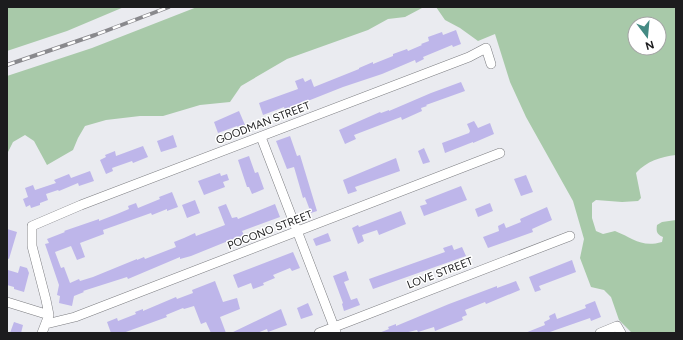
<svg xmlns="http://www.w3.org/2000/svg" width="683" height="340" viewBox="0 0 683 340" font-family="Figtree,sans-serif">
  <style>
    .green { fill: #a8c9a9; fill-rule: evenodd }
    .building { fill: #beb6ea }
    .lines { fill: none; stroke-linecap: round; stroke-linejoin: round }
    .street-casing { stroke: #7c7d81; stroke-width: 10 }
    .street { stroke: #fff; stroke-width: 9 }
    .rail-casing { stroke: #89898d; stroke-width: 4 }
    .rail { stroke: #fff; stroke-width: 2.5; stroke-dasharray: 8; stroke-linecap: butt }
    .labels { text-anchor: middle; dominant-baseline: central; stroke-width: 3; stroke-linejoin: round; paint-order: stroke }
    .street-label { font-size: 11px; fill: #1c1c1e; stroke: #fff }
  </style>
  <rect width="100%" height="100%" fill="#eaebf0"/>
  <path class="green" d="M7,7h117l-57,24 -60,20z
    M197,7h233l-8,1 -17,9 -17,2 -20,11 -81,29 -46,27 -11,16 -30,3 -37,11h-23l-34,4 -21,6 -7,12 -5,12 -26,15 -13,-24 -9,-6 -12,7 -6,12v-78l85,-28z
    M436,7h240v148c-16,2 -29,6 -40,18l5,25 -3,3 -16,1 -26,-2 -4,3v15l4,13 7,3 12,-3c18,7 26,17 47,11l1,-5c-6,-3 -7,-5 -6,-12l5,-3 14,-2v113h-44l-13,-13 -8,-23 -7,-7 -13,-3 -11,-29 4,-19 -11,-38 -47,-84 -16,-35 -15,-48 -17,7 -18,-13 -15,-8zM635,24h24v24h-24z"/>
  <path class="building" d="M456,30l5,14 -8,3 -1,-2 -29,12 1,2 -8,4 -1,-3 -33,14 -39,13 -58,23 -1,-3 -21,8 -4,-12 39,-14 -3,-8 8,-3 2,4 6,-3 3,8 45,-18v-1l14,-6v2l20,-8v-2l14,-5 1,2 14,-6 -1,-1 8,-3 -1,-4 14,-5 1,3z
    M461,82l4,9 -39,14 1,1 -6,2 1,3 -20,9 -1,-3 -47,18 2,4 -11,5 -6,-14 41,-18 1,1 8,-3v1l42,-18z
    M239,111l6,14 -7,2 -1,-1 -19,7 -4,-11z
    M474,121l4,7 12,-5 4,11 -21,9v-1l-28,11 -3,-10 27,-10 1,-2 -3,-7z
    M173,135l4,12 -16,5 -4,-11z
    M290,136l7,20 3,-1 17,56 -6,2 -6,-16 -2,1 -9,-31 -7,2 -11,-28z
    M143,146l5,11 -15,6 -1,-2 -20,7 1,3 -7,3 -6,-14 6,-3 -1,-2 10,-4 1,5z
    M424,148l6,14 -7,2 -5,-13z
    M249,156l6,17 3,-1 6,17 -12,5 -3,-7h-2l-9,-27z
    M396,158l4,13 -45,16 2,4 -9,3 -5,-14z
    M90,171l4,10 -15,5 -1,-3 -19,8 -1,-1 -12,4 2,6 -8,3v2l-9,3 -1,-3 -4,2 -3,-8 5,-2 -3,-9 8,-3 2,5 21,-7 -2,-3 15,-6 2,4z
    M220,173l1,3 6,-2 2,6 -6,2 2,5 -21,8 -6,-14z
    M526,175l7,17 -12,4 -7,-17z
    M461,186l6,14 -43,16 -4,-10 7,-2 -2,-4z
    M172,192l6,15 -11,4v-2l-15,6 -1,-2 -48,17 1,4 -24,9 5,14 -8,3 -6,-14 -16,6 6,16 3,-1 6,16 9,-4 1,2 13,-4 44,-18v1l7,-3 1,2 31,-12 -2,-5 10,-4 11,-5 1,3 29,-11 -7,-18 8,-3 6,14 5,-1 1,2 37,-15 5,13 -38,14 2,4 -11,4 -42,17 -11,3v-2l-52,22 -1,-2 -44,14 1,1 -10,4 -2,10 -13,-3 1,-7 -3,-1 2,-10 -14,-41 4,-1 -2,-4 18,-7 -1,-1 35,-12v2l18,-7 12,-5 -1,-3 8,-3 2,5 22,-9 -1,-2z
    M195,200l5,13 -13,5 -5,-13z
    M490,203l3,8 -15,6 -3,-8z
    M547,207l5,13 -20,9 1,3 -45,16 -5,-11 16,-6 -1,-5 6,-3 2,5 15,-6 -1,-3z
    M401,211l5,13 -27,11 -2,-5 -15,5 2,6 -6,3 -6,-16 6,-3 1,2z
    M7,229l10,3 -8,27 -2,-1z
    M328,233l3,8 -15,5 -3,-7z
    M452,245l2,5 8,-3 4,9 -93,33 -4,-10 76,-27 -2,-4z
    M293,252l7,16 -8,3 -2,-3 -17,7 2,3 -12,5 1,2 -11,4 -2,-6 -13,5 -5,-13z
    M572,260l4,12 -37,14 2,4 -6,2 -6,-15z
    M20,266l7,2 2,5 -5,19 -10,-3v-2l-7,-2 1,-15 10,3z
    M346,271l3,9 -5,2 7,18 6,-2 3,7 -16,6 -2,-7 1,-1 -10,-27z
    M215,281l8,21 14,-4 3,11 -20,8 6,16h-15l-5,-11 -5,2 -7,-18 -10,3 -1,-1 -17,7 1,2 -44,16h-12l-4,-11 10,-4 1,3 18,-7 -1,-2 8,-3v2l33,-14 1,2 16,-6 -1,-3z
    M516,281l4,9 -34,14 -1,-2 -20,8 2,5 -5,2 1,3 -18,7 -10,4 -1,-4 -16,5 -1,-2 -13,3h-25l10,-4 -1,-2 8,-3v2l53,-22 48,-18v2z
    M595,301l6,16 -10,4 -1,-3 -43,15h-22l20,-8 -1,-3 6,-3 -1,-3 6,-3 2,6 29,-11 -1,-3z
    M308,303l5,12 -12,4 -4,-11z
    M281,309l6,16 -19,7 -1,-3 -10,4h-26z
    M14,322l9,3 -2,8h-11z"/>
  <g class="lines">
    <g class="street-casing">
      <path id="street" d="M261,137l75,195
        M7,302l42,13
        M46,324l29,-7 425,-164
        M42,333l7,-18 -3,-15 -14,-54v-20l49,-21 388,-148 17,-9 5,16
        M319,333l251,-97
        M600,333l17,-7 4,7"/>
    </g>
    <use href="#street" class="street"/>
    <g class="rail-casing">
      <path id="rail" d="M7,65l88,-30 74,-28"/>
    </g>
    <use href="#rail" class="rail"/>
  </g>
  <g class="labels">
    <g class="street-label">
      <text transform="translate(263 123) rotate(-21)">GOODMAN STREET</text>
      <text transform="translate(270 230) rotate(-21)">POCONO STREET</text>
      <text transform="translate(440 273) rotate(-21)">LOVE STREET</text>
    </g>
  </g>
  <rect width="683" height="340" fill="none" stroke="#1c1c1e" stroke-width="16"/>
  <g transform="translate(647 36) rotate(164)"><circle r="19" fill="#ffffff" stroke="#a4a4a5"/>
  <path d="M0-3L7 15L0 10L-7 15Z" fill="#448a83"/>
  <text y="-6" font-size="11" font-weight="bold" text-anchor="middle" fill="#1c1c1e">N</text>
  </g>
</svg>
